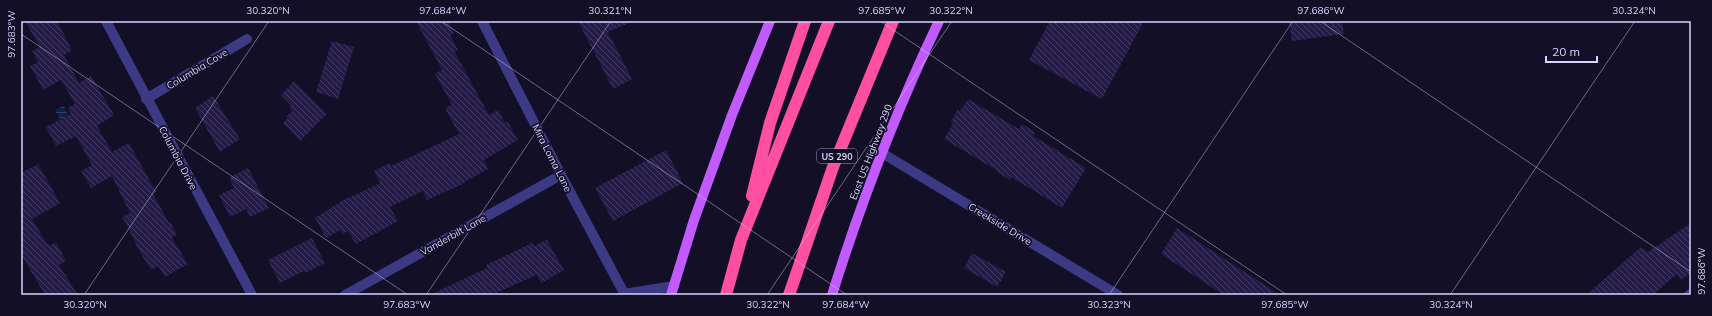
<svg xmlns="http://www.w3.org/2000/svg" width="1712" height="316" viewBox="0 0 1712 316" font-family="Mulish,sans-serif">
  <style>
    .water { fill: url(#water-rules) }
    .building { fill: url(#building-back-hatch) }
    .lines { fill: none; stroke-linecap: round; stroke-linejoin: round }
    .minor { stroke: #3d3a85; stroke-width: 10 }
    .major { stroke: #c25bff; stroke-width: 10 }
    .highway { stroke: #ff4fa3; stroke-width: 12 }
    .ticks { fill: none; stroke: #d9d4ff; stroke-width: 1; stroke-opacity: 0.45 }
    .labels { text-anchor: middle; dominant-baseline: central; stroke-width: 3.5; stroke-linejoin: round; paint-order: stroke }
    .shield { fill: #130f26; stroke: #9e99be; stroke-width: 1 }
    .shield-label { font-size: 9px; font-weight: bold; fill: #d9d4ff }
    .street-label { font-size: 10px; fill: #d9d4ff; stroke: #130f26 }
    .neatline { fill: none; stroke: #d9d4ff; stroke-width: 1.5 }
    .ticks-label { font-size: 10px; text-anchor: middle; fill: #d9d4ff }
  </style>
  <defs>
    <pattern id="water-rules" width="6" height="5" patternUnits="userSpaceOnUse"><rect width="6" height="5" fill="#0c2248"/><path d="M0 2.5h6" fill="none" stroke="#2f4163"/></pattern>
    <pattern id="building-back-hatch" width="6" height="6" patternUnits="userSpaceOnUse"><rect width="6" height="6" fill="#241b47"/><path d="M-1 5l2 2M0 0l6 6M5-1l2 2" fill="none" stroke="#433b63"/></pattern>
  </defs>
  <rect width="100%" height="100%" fill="#130f26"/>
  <path class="water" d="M64,106l12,27 -8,4 -13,-27z"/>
  <path class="building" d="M25,21h32l15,29 -8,5 15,28 12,-7 23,39 -17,11 15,26 17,-9 27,49 -3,2 16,29 1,-1 7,12 -5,4 16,26 -23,13 -7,-11 -7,4 -16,-26 1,-1 -14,-26 8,-4 -18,-37 -21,12 -10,-17 11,-6 -16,-29 -20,10 -10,-19 25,-13 -3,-6 7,-4 -14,-24 -18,10 -13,-24 8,-4 -6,-11 8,-4z
    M416,21h32l6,12 -4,2 8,15 -4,1 35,64 9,-5 7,13 3,-1 10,18 -34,20 4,9 -24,13 1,1 -38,17 -4,-9 -33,16 8,14 -42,23 -8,-13 -5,3 -3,-4 -14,8 -11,-20 33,-21 1,1 31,-15 -6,-12 16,-8 1,3 68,-32 -14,-26 7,-3 -17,-31 7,-4z
    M578,21h56l-26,11 24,47 -19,10z
    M1050,21h94l-42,78 -73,-39z
    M1289,21h53l2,13 -52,7z
    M332,41l22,6 -16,52 -22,-7z
    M294,81l33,33 -27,27 -17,-18 5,-5 -2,-1 6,-6 -3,-4 2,-2 -10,-10z
    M213,96l27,43 -20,13 -25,-44z
    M968,99l51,30 3,-5 13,8 -2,4 53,32 -24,40 -51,-31 -1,3 -13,-8 1,-1 -54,-32 9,-15 -2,-2 7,-13 2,2z
    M666,150l17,33 -70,38 -18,-33z
    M38,164l22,39 -28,16 15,25 1,-1 2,3 6,-4 10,19 -7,4 19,30h-33l-24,-41v-81z
    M248,168l21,40 -19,9 -4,-8 -16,8 -11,-22 15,-7 -5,-10z
    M1691,223v50l-10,7 -4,-6 -24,21h-67l55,-48 7,5z
    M1177,228l103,67h-56l-63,-41z
    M312,238l13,25 -20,10 -1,-2 -24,12 -12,-23z
    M547,240l17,30 -23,13 -4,-8 -46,20h-61l57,-27 -1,-3 46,-22 2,3z
    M972,253l34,19 -9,15 -33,-19z"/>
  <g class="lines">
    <path class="minor" d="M106,21l146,274
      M482,21l79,154 64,120
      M146,99l101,-60
      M882,153l236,142
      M624,294l50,-8
      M345,295l216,-120
      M1689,295l2,-1"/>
    <path class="major" d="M671,295l23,-75 38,-105 38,-94
      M832,295c29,-93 65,-186 107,-274"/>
    <path class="highway" d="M752,196l18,-73 35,-102
      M726,295l15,-55 88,-219
      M789,295l44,-128 60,-146"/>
  </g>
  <path class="ticks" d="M441,21l406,274M880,21l407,274M1320,21l371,251M21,34l387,261M84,295l185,-274M426,295l185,-274M767,295l185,-274M1109,295l184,-274M1450,295l185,-274"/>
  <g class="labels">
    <rect class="shield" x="817" y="149" width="40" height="14" rx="3"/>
    <g class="shield-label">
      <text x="837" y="156">US 290</text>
    </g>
    <g class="street-label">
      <text transform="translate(197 69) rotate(-31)">Columbia Cove</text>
      <text transform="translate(871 152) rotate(-69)">East US Highway 290</text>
      <text transform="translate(178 158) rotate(62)">Columbia Drive</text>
      <text transform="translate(552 158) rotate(63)">Mira Loma Lane</text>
      <text transform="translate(1000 224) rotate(31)">Creekside Drive</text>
      <text transform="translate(453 235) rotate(-29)">Vanderbilt Lane</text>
    </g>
  </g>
  <rect width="1712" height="316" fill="none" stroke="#130f26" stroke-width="44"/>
  <path d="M1546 56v6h51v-6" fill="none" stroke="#d9d4ff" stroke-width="2"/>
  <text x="1552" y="56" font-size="12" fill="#d9d4ff" stroke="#130f26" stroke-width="3" paint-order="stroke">20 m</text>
  <rect x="22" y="22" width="1668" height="272" class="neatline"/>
  <g class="ticks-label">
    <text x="268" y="14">30.320°N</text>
    <text x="443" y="14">97.684°W</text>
    <text x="610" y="14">30.321°N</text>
    <text x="882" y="14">97.685°W</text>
    <text x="951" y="14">30.322°N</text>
    <text x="1321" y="14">97.686°W</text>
    <text x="1634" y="14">30.324°N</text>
    <text transform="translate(11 34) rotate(-90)" y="4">97.683°W</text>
    <text transform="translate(1701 271) rotate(-90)" y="4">97.686°W</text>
    <text x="85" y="308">30.320°N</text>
    <text x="407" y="308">97.683°W</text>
    <text x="768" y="308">30.322°N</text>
    <text x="846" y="308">97.684°W</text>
    <text x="1109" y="308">30.323°N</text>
    <text x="1285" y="308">97.685°W</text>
    <text x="1451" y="308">30.324°N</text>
  </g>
</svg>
